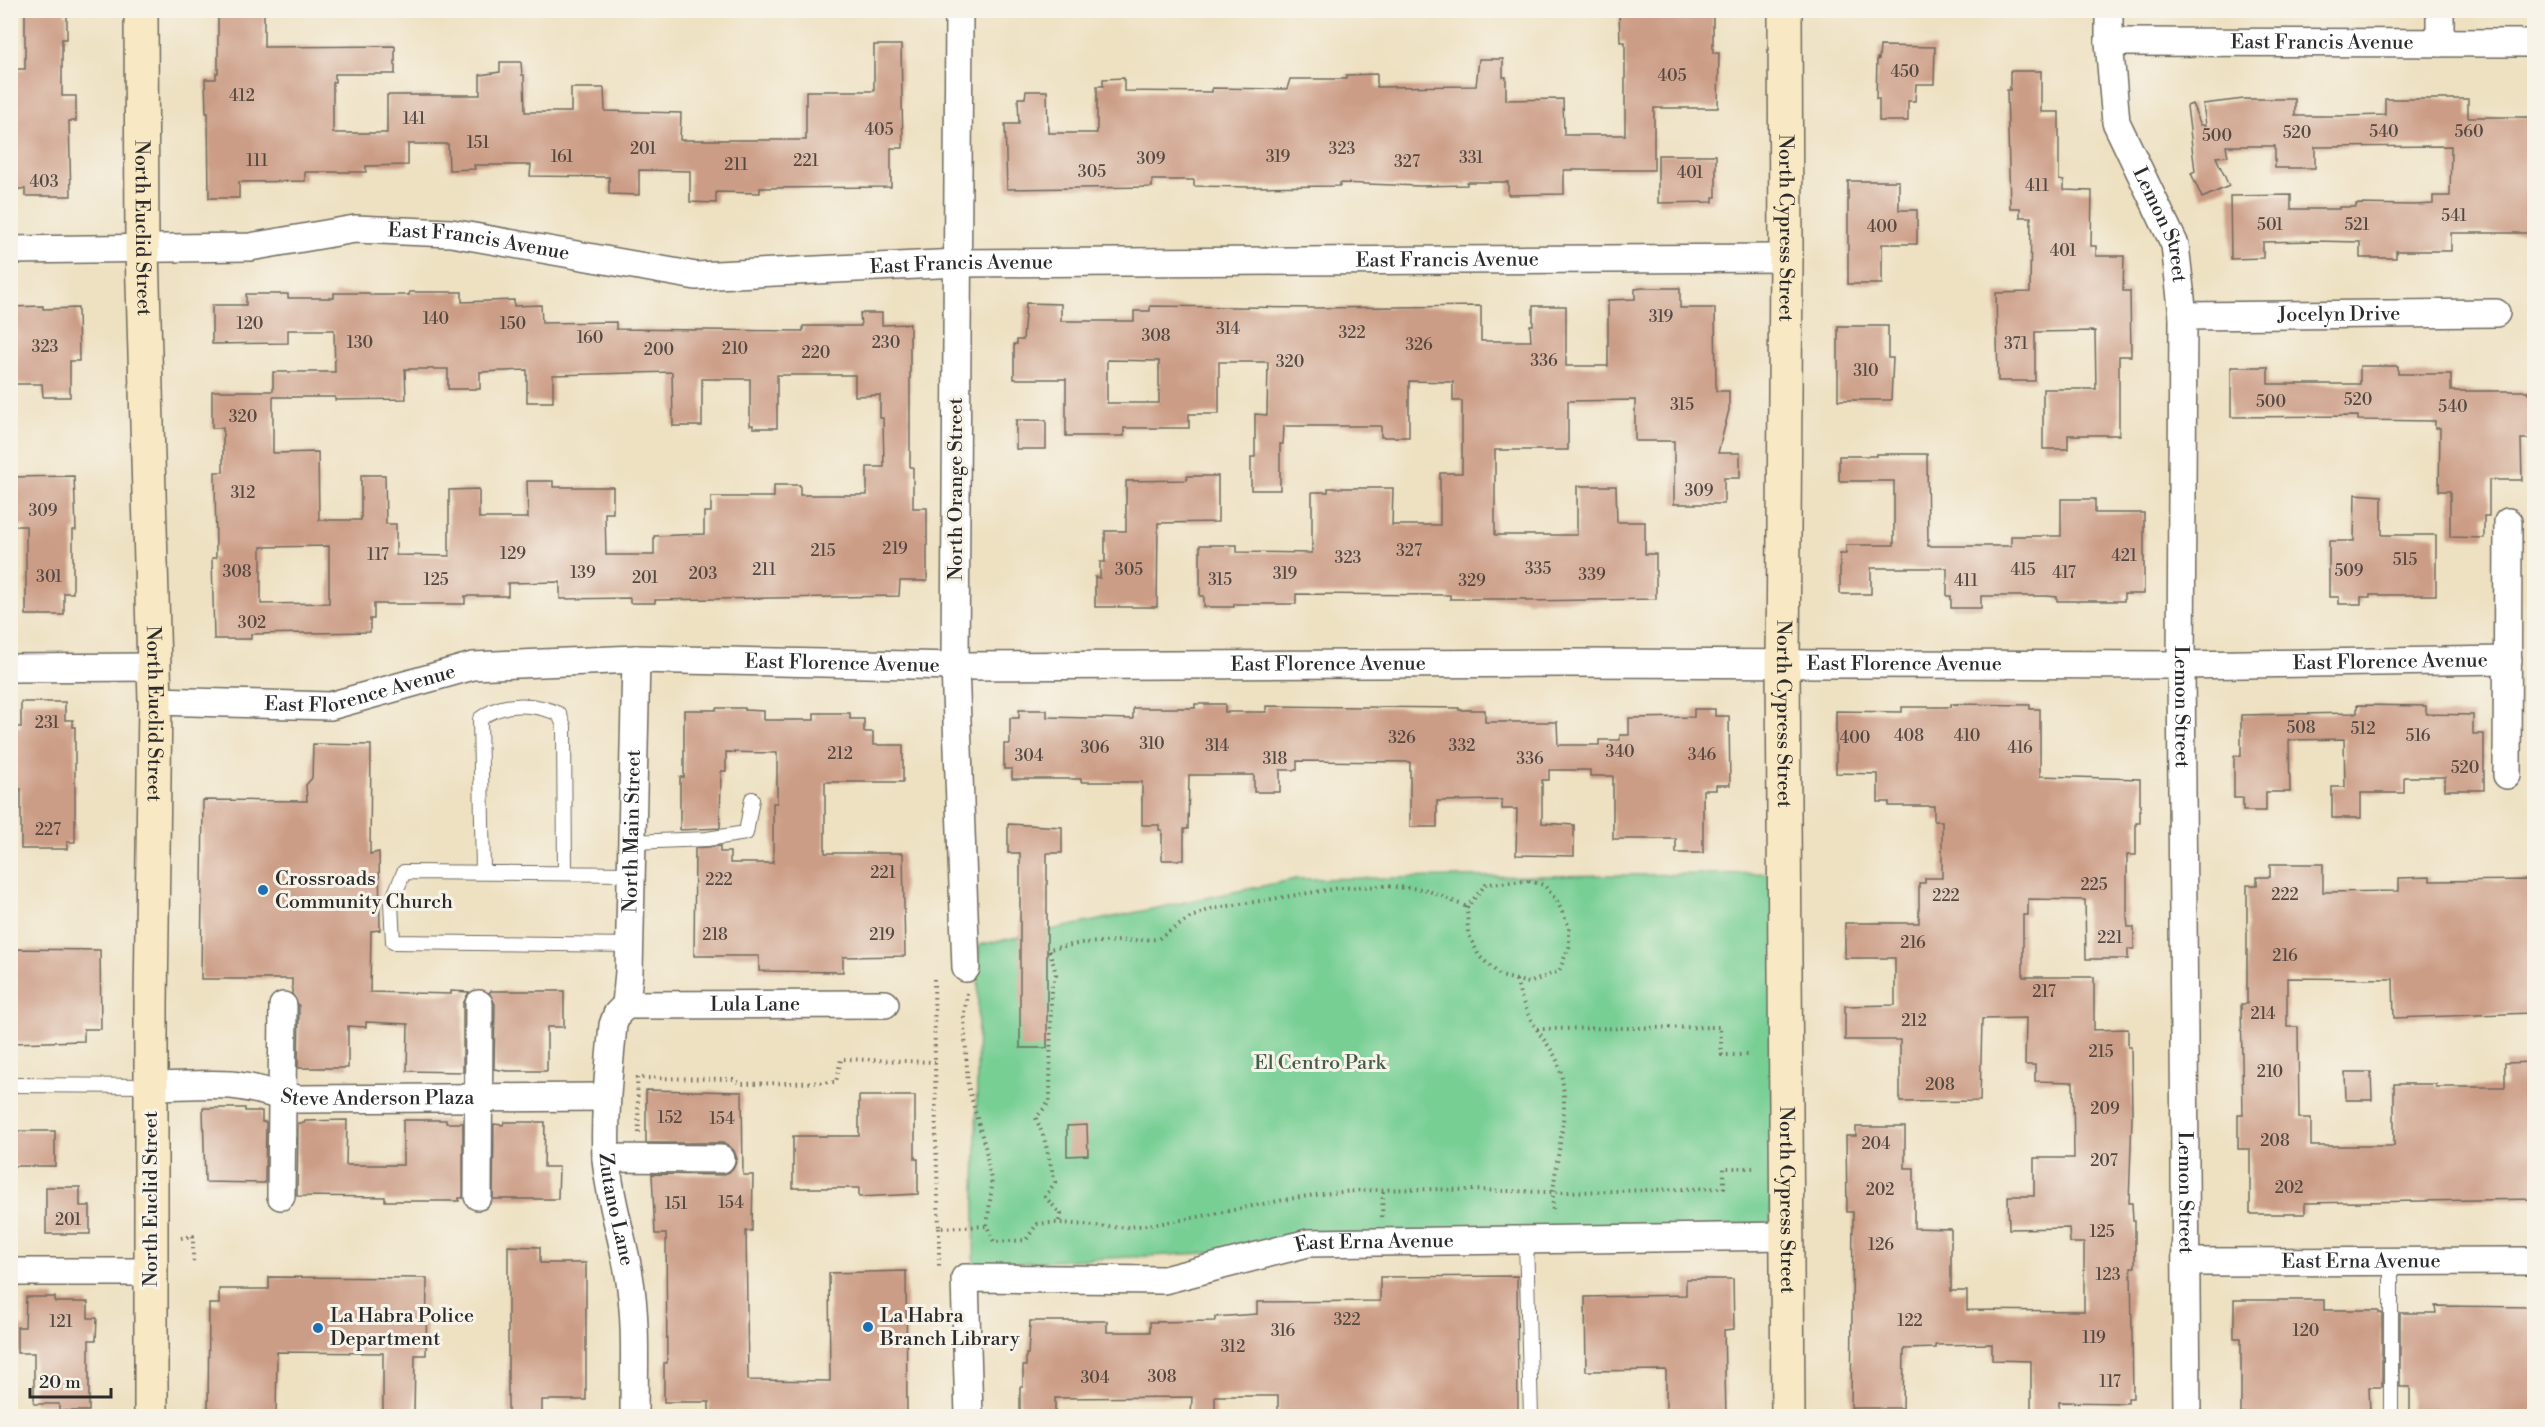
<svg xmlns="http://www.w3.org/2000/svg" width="2545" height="1427" viewBox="0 0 2545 1427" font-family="'Libre Bodoni',serif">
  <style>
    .green { fill: #77cf94; stroke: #517d60; stroke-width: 1.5 }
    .building { fill: #cc9d86; fill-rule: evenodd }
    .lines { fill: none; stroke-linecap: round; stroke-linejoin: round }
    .lane-casing { stroke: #6f6b60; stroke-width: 16 }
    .street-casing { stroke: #6f6b60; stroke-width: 30 }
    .secondary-casing { stroke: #6f6b60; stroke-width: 36 }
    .path { stroke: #6f6b60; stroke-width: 4; stroke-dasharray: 1.5 4.5; stroke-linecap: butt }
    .lane { stroke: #fff; stroke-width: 14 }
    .street { stroke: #fff; stroke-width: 27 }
    .secondary { stroke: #f8e8c3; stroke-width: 33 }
    .poi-dot { fill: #1f6fb2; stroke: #f7f3e8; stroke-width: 2 }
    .labels { text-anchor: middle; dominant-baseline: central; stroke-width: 6; stroke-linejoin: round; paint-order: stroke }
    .number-label { font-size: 16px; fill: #534842 }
    .street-label { font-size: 20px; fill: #2b2b2b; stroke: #f7f3e8 }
    .poi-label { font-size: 20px; fill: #2b2b2b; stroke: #f7f3e8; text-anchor: start }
    .park-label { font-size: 20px; fill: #425c4a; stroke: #f7f3e8 }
  </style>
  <rect width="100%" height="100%" fill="#f7f3e8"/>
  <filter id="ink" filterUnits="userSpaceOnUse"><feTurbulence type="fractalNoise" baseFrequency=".0167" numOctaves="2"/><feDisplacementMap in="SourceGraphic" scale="12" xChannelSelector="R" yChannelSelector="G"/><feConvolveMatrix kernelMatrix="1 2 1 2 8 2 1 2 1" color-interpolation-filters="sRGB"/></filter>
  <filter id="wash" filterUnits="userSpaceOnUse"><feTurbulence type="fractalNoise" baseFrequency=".008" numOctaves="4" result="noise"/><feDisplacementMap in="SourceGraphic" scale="24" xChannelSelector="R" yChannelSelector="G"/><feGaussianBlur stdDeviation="1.35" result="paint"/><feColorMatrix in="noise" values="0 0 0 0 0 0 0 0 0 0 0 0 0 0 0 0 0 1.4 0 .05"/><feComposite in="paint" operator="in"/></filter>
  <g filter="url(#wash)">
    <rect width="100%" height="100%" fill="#eee1c2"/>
    <path class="green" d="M1780,873l-9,351 -797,41 5,-320 317,-66z"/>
    <g id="blocks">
      <path class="building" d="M25,10h40v5h2v24h-5v57h14v25h-7l2,75h-46v-7h-10l-2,-71h-3v-43h6v-6h9z
        M218,10h46v37l131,-1v28h-60v8h-2v51h54v-38h93v-20l20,-3v-10h21l1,13h2l1,37h46v-24h33l1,23 76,2 -1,27h126v-49h68v-46h27l2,103h-12v39l-131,1v5l-44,-1v11l-26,-1v-31l-51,-1v25l-30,-1v-17l-79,-1 1,-11h-57l1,4 -26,1 -1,-26h-40v21l-42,1v6h-61v9l-66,1v16h-30l-1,-85h-2l-1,-34h11v-6h2z
        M1628,10h85v43h6l-1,55h-64v62h-90v24l-56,1v-13h-41v3l-47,1 -80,-3v3l-90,1 -56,-1v-6h-42v7l-145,2 -2,-65h14l-1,-26h7l1,-7h21l1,42h49v-47h6v-7l21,-1v13l88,1v-4l75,1 3,-10h56v-4l31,-1v13l99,-1 3,-27h24v18h3v23l57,-1 1,36h61v-93h-5l-1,-29h9z
        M1880,46l55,1 -1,37h-18l-1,17h-7v20h-29v-22h-3l1,-41 2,1z
        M2010,71h31v41h18v68l5,1v9l28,1 -1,55h5v10h28l-1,35h7l1,65h-12v79h-51v14h-25v-60h53l-1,-58 -60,1v49h-37l-2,-88 34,-1 1,-75h-11v-9h-10l-3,-118h3z
        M2244,99h51v17h50l40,-1v-16h83v18h67v113h-6v3h-78v18h-55v7h-36v-16l-46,-1 -51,1v16l-32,1 -1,-63 61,-1v14h48v-2h17v-3l59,1 18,-1v-8h17l1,-50 -136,1v21h-40v-22h-49l2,10 -12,1 13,29 -27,12 -11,-25 4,-2 -8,-65 5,-2 9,21h5l-3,-21z
        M1658,155h58v42h-3v5l-55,1z
        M1848,181h51v29h18v34h-35v40h-34z
        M1643,288h37v20h35l1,83h13v19l-11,43h22v25h-16v26h-50v-63h-39v-41l-67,1v49h-73v85h82v-49h39l1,36h28v32h11v45l-130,2v-2h-76v-4l-154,-1v10h-62v3h-30v-11h-4v-51h37v7l75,1v-61h16v-4h65l-1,37h48v-52h22v-72h-9v-19l-44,-1v56h-28v-11h-97l-1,18h-3v46h-29v-33h4v-43l12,1 1,-53h-49v52h-30v14h-65v8h-58v-57h-52v-35h3v-4h6l3,-37 35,1v17h73v-10h16v-5l163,2 168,-2v35h50l-1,-16h3v-19h33v60h42v-66l27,-1v-10zM1107,360l52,1v42h-52z
        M409,292h53v10l52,-2v6l27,-1 1,18 74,-1v7l187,2v-5h58l-1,-13h22v12l28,-1v143h3v41h14v73h-27l-1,15 -244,4v3h-25v-5l-70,1v-17l-52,1v13h-43v8h-91v15h-4v13l-119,2v5h-37l-2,-81h4l-1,-86h8v-44h-11v-37h61v-19h62l-1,-42h-46v13l-76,1v-39h34v-11h42v4h46v-5h35l1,2h39zM405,369h43v20h32v-17l47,-2v32h26v-27l119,-3 1,54h29v-47h48v46h3v3h24v-53h78v21l25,-1v23h3l1,49h-17v28h-67v-10h-26v12h-63v15h-7v22l-50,2v19h-48l-1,-42h8v-26h-60v-6h-26l1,37h-49v-29l-30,1v66l-53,-1v-31h-10l-1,-49h-24v45h-42l-1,-68 -45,1v-56h62v3l71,-1zM329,546v57l-68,1v-57z
        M43,306v3l35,-1 1,53h-9v36h-27l-1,-13h-32v-77z
        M1838,326h50v32h5l-2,42h-53z
        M2360,366h38v8h53v17h77v3h7v45h-14l1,41h-33v36h-5v22l-34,-1v-46h-11l1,-63h-5v-7l-77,-1v-4l-127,1v-50h37v17h92z
        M1016,420h30v29h-30z
        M1876,454h51l1,92h83v-10h50v-37h34v14h49v81h-20v7h-67v-4l-10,-1h-66v12h-30v-12h-4v-28h-76v26h-31v-40h6v-9h48v-64h-55v-25h37z
        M74,476l2,54h-3v63h-9v22h-38v-89h-16v-49z
        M1187,476h31v46l-60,1 -1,84h-62v-30l5,1v-16h5v-31h21v-50l61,-1z
        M2355,494l27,2v39h54v60h-66v2h-9v7h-22v-7h-10v-56h25z
        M21,702h44v18h8v7h2v115h-8v7h-46v-60h-9v-62h9z
        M1195,704h30v8h41v-6l193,2v2h26v12h72l1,23h41v-5h21v-5h9v-17l65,-1v-8h21v7h14l1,69h-14v5h-13v63h-27v-14h-63v-63h-23v-6h-41v10h-7v43l32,2v31l-58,-1 1,-46h-15v-9l-65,1v26h-27v-65l-113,-1v9h-17v22h-26v-17h-65l-1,54h-4v31h-22v-30h-3v-5h-17v-43h-61v-3h-69v-10h-8v-25h6v-26h9v-8h28v7l86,2v-11h62z
        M1951,704l79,1v4h10v67l100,3v44h-4v32h-9v63l1,9h6v22h-6v10h-42l-1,-59 -57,-1v16h-5v62h71v53l34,-1v18h3l1,70 -3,86h3l1,18h2v46h-4l2,131h-5v5l-69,-1v13h-28v-54l-39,-1v-16l-56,1v3l-32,1 -1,59h-52l2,-196h-6l-1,-76h10v-9h49v41h9v60l37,1v62h16v19l117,1v-68h-14l-1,-15 -60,1 -1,-33h26v-38h40l-1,-76 -38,-1v-16h-10l1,-47 -44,1 -2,82 -80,1v-62h-55v-34l50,-1v-47h-50v-35h74v-40h6v-5h17v-57h-8v-15h-45v-4h-11v-28l-42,-1v-62l66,1v-5h49z
        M2357,705l69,1v8l47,1v19h11v56h-39v-13h-41v16h-43v25h-29v-31h13l-1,-48 -55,1 1,52h-24v19h-23v-13h-9v-42h7v-41l116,-2z
        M716,708h29v2l19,1v9h50v-7h36v6h14v13h9v13h30v37h-78v71h78l2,103 -62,1v15l-84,-1v-15h-65l1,-108 25,-2v6h10v11h43v-60h4v-50l-51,-1v19h-5l-1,57 -40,2v-53h4v-67h32z
        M313,744l58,1 -1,109 9,-2 1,78 -9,1 -1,61 81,2v-3l18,1 -6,12v68l-56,-1 1,-47 -42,-2v5l-18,-1v42h-50l1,-62 -7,-12v-15h-91l2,-179 104,1 -1,-16 6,-7z
        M1008,824l54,3v26h-15v195h-27v-195h-12z
        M2270,864h53v28l76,-1v-13l31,-1v4l105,-1v127h-4v6l-137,5 -1,-39 -106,-1v49h11l1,91h12v28h83v-62h42v3h69v-24l30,-1v137l-230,4v11h-55v-65h-12v-35h5l-2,-110h6v-119h10v-8h13z
        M10,949l90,1 1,79h-17v12l-74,2z
        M491,991h73v36h-17v44h-40l-13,-2 1,-65 -6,-11z
        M2345,1072h26l1,28h-26z
        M646,1090l96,2 1,83h10l-1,56h-6l2,149 82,1 -1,-108 77,-2 1,145h-198v-14h-45v-39h3l-1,-129h-11l-3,-60 69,1 8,-3 5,-5 3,-8 -3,-8 -6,-6 -6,-2h-76z
        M859,1096h56v63h3v35l-59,3v-9h-66v-52h66z
        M203,1108h42v3h17v11h4l-1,61 -60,-1z
        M347,1120l-1,45h57v-45h43v3h17v75h-4v3h-74v-4l-88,-1 1,-73h6l1,-2z
        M504,1122h41l-1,45h15l-1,32h-65l1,-75 9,1z
        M1087,1125l1,30 -21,1v-30z
        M10,1131h45v35h-45z
        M46,1187h34v19h10v28h-44z
        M508,1246l32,1v16h46v137h-44v16h-34z
        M1517,1276l1,140h-240v-20h-63v20h-24l1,-19 -137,1v18h-35v-29h3v-21h3v-12h2l2,-33h77v11h43v-10l65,-1v-4l42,-3v-12l123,-1v-24z
        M269,1277l158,1 -1,77h-11l-1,61h-31v-63l-106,-1 -1,64h-68l1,-112h10v-15h50z
        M1686,1279h47l1,50 -10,1 2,86h-60v-46l-80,1 -1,-74 101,-2z
        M26,1297h29v5h33v16h9l-1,22h-7v71h-30v-7h-25v-51h-17v-26h8z
        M2234,1300h90v10h55v3h3v74h-13l1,25h-8v4h-118v-3h-3v-75h-7z
        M2435,1306l100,1v109h-125v-29h-10v-74h36z"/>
    </g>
  </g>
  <g filter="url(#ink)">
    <use href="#blocks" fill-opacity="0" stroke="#6f6b60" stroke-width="1.5"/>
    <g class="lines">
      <g class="lane-casing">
        <path id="lane" d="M632,842l75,-3 39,-6 6,-34
          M483,872l-3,-153c22,-18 54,-16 79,-5l5,12 1,147
          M629,945l-236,-3 -2,-39 13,-31 227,2
          M10,1085l141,1
          M1526,1240l5,176
          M2391,1261v155"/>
      </g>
      <g class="street-casing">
        <g id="street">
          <path d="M959,10l-4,656 11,302"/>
          <path id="s1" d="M2109,10v32l7,80 59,123 8,71 -2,349 6,751"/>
          <path d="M2440,10v33"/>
          <path id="s2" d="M2109,42l425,1"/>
          <path id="s3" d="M10,250l240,-3 105,-18 96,4 245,43 262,-13 828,-5"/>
          <path id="s4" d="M2183,316l313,-3"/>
          <path d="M10,668l144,-1"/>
          <path id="s5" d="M155,701l175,5 143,-40 163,-7 319,7 610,-3 616,2 327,-5"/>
          <path d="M2507,775l1,-253"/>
          <path id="s6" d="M626,1005l-9,9 -4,11c-4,44 -9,88 -7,133 3,39 16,77 23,117 8,46 5,95 5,141"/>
          <path id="s7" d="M626,1005l3,-33 7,-313"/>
          <path id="s8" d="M626,1005l259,-1"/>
          <path id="s9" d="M151,1086c26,0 54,-3 80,-1 23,2 45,11 68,14l307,-2"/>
          <path d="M606,1158l115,1"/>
          <path d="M281,1196l2,-190"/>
          <path d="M478,1196l1,-192"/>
          <path id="s10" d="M2187,1262l347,-1"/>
          <path d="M10,1272h142"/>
          <path id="s11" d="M969,1416l-4,-138 199,2 144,-37 480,-7"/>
        </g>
      </g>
      <g class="secondary-casing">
        <g id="secondary">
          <path id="s12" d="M141,10l1,240 13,451 -4,302v413"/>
          <path id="s13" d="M1785,10l1,248 -3,405 5,753"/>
        </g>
      </g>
      <path class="path" d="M1529,881l15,4 13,16 12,26v20l-10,24 -30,12 -28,-7 -22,-20 -11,-23 -1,-26 19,-23z
        M934,979l2,162 3,87 48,-2 7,16 32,-2 11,-16c30,-4 60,5 90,3 77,-6 152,-32 229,-36 65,-4 130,0 195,1 58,0 115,-3 173,-4v-20h29
        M1516,980c5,20 12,37 24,54 8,12 16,20 20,35 13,52 -10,96 -7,145
        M967,993l-3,24 4,69 18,64 6,36 -5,39
        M1537,1029l183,-2 2,28h27
        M639,1133l-2,-55 96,1 8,5 95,-2 5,-23 94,3
        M1382,1217l1,-26
        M1059,1221l2,-7 -16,-17 10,-15 -11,-44 -8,-20 14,-17 1,-112 5,-15 -7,-25 33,-6 76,-4 32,-21 20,-9 130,-21 43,-2 41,3 43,18
        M939,1228v39
        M181,1238l12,-2v27"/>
      <use href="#lane" class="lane"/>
      <use href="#street" class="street"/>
      <use href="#secondary" class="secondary"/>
    </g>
  </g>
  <g class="poi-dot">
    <circle cx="263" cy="890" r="6"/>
    <circle cx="868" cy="1327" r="6"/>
    <circle cx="318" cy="1328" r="6"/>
  </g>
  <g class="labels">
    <g class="number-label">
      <text x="1905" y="72">450</text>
      <text x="1672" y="76">405</text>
      <text x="242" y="96">412</text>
      <text x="414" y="119">141</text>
      <text x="879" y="130">405</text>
      <text x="2384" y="132">540</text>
      <text x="2469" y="132">560</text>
      <text x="2297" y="133">520</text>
      <text x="2217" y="136">500</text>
      <text x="478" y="143">151</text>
      <text x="643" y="149">201</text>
      <text x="1342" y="149">323</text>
      <text x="562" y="157">161</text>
      <text x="1278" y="157">319</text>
      <text x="1471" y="158">331</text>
      <text x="1151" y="159">309</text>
      <text x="257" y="161">111</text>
      <text x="806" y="161">221</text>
      <text x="1407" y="162">327</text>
      <text x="736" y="165">211</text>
      <text x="1092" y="172">305</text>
      <text x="1690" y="173">401</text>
      <text x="44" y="182">403</text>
      <text x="2037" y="186">411</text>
      <text x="2454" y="216">541</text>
      <text x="2270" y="225">501</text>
      <text x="2357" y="225">521</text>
      <text x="1882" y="227">400</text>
      <text x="2063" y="251">401</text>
      <text x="1661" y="317">319</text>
      <text x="436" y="319">140</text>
      <text x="250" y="324">120</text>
      <text x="513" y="324">150</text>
      <text x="1228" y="329">314</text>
      <text x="1352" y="333">322</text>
      <text x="1156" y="336">308</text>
      <text x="590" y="338">160</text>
      <text x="360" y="343">130</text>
      <text x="886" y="343">230</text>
      <text x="2016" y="344">371</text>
      <text x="1419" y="345">326</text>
      <text x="45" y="347">323</text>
      <text x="735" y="349">210</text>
      <text x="659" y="350">200</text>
      <text x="816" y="353">220</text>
      <text x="1544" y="361">336</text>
      <text x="1290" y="362">320</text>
      <text x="1866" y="371">310</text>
      <text x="2358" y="400">520</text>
      <text x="2271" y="402">500</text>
      <text x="1682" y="405">315</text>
      <text x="2453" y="407">540</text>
      <text x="243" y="417">320</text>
      <text x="1699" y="491">309</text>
      <text x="243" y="493">312</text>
      <text x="43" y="511">309</text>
      <text x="895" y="549">219</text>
      <text x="823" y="551">215</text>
      <text x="1409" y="551">327</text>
      <text x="513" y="554">129</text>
      <text x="378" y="555">117</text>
      <text x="2124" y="556">421</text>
      <text x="1348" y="558">323</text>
      <text x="2405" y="560">515</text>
      <text x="1538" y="569">335</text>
      <text x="764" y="570">211</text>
      <text x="1129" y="570">305</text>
      <text x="2023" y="570">415</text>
      <text x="2349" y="571">509</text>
      <text x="237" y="572">308</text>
      <text x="583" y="573">139</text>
      <text x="2064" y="573">417</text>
      <text x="703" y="574">203</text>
      <text x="1285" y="574">319</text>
      <text x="1592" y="575">339</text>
      <text x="49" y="577">301</text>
      <text x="645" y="578">201</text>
      <text x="436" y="580">125</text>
      <text x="1220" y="580">315</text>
      <text x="1472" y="581">329</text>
      <text x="1966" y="581">411</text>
      <text x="252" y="623">302</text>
      <text x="47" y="723">231</text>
      <text x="2301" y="728">508</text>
      <text x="2363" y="729">512</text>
      <text x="1909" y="736">408</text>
      <text x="1967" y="736">410</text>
      <text x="2418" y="736">516</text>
      <text x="1402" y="738">326</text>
      <text x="1855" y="738">400</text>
      <text x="1152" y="744">310</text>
      <text x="1217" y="746">314</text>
      <text x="1462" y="746">332</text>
      <text x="1095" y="748">306</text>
      <text x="2020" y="748">416</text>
      <text x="1620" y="752">340</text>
      <text x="840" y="754">212</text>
      <text x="1702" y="755">346</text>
      <text x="1029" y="756">304</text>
      <text x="1275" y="759">318</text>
      <text x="1530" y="759">336</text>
      <text x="2465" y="768">520</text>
      <text x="48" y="830">227</text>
      <text x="883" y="873">221</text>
      <text x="719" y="880">222</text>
      <text x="2094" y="885">225</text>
      <text x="2285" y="895">222</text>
      <text x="1946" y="896">222</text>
      <text x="715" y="935">218</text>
      <text x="882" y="935">219</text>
      <text x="2110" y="938">221</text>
      <text x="1913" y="943">216</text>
      <text x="2285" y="956">216</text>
      <text x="2044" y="992">217</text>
      <text x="2263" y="1014">214</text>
      <text x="1914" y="1021">212</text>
      <text x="2101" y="1052">215</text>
      <text x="2270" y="1072">210</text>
      <text x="1940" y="1085">208</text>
      <text x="2105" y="1109">209</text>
      <text x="670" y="1118">152</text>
      <text x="722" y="1119">154</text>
      <text x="2275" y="1141">208</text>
      <text x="1876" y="1144">204</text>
      <text x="2104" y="1161">207</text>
      <text x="2289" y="1188">202</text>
      <text x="1880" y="1190">202</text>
      <text x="731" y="1203">154</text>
      <text x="676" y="1204">151</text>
      <text x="68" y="1220">201</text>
      <text x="2102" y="1232">125</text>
      <text x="1881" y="1245">126</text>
      <text x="2108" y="1275">123</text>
      <text x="1347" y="1320">322</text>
      <text x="1910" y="1321">122</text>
      <text x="61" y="1322">121</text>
      <text x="1283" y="1331">316</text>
      <text x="2306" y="1331">120</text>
      <text x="2094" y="1338">119</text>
      <text x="1233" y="1347">312</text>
      <text x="1162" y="1377">308</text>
      <text x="1095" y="1378">304</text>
      <text x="2110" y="1382">117</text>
    </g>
    <g class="street-label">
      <text stroke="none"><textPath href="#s2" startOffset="213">East Francis Avenue</textPath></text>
      <text stroke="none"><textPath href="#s1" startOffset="225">Lemon Street</textPath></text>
      <text stroke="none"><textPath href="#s12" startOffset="218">North Euclid Street</textPath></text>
      <text stroke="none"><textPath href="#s13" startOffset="218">North Cypress Street</textPath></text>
      <text stroke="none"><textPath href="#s3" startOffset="471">East Francis Avenue</textPath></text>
      <text stroke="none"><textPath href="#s3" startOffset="1443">East Francis Avenue</textPath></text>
      <text stroke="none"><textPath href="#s3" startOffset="957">East Francis Avenue</textPath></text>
      <text stroke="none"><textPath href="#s4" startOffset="156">Jocelyn Drive</textPath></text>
      <text transform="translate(956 489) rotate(-90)">North Orange Street</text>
      <text stroke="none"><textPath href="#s5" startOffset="2241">East Florence Avenue</textPath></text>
      <text stroke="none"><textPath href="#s5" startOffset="693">East Florence Avenue</textPath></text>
      <text stroke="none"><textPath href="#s5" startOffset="1179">East Florence Avenue</textPath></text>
      <text stroke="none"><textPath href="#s5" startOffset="1755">East Florence Avenue</textPath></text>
      <text stroke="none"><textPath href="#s5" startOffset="207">East Florence Avenue</textPath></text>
      <text stroke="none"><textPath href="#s1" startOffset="711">Lemon Street</textPath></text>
      <text stroke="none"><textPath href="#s12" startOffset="704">North Euclid Street</textPath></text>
      <text stroke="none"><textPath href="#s13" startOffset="704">North Cypress Street</textPath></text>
      <text stroke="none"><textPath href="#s7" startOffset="174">North Main Street</textPath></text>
      <text stroke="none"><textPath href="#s8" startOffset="129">Lula Lane</textPath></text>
      <text stroke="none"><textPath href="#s9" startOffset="228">Steve Anderson Plaza</textPath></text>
      <text stroke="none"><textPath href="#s1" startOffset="1197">Lemon Street</textPath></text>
      <text transform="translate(151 1199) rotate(-90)">North Euclid Street</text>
      <text stroke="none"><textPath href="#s13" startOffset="1190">North Cypress Street</textPath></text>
      <text stroke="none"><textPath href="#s6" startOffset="210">Zutano Lane</textPath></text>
      <text stroke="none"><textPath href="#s11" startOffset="552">East Erna Avenue</textPath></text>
      <text stroke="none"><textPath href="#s10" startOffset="174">East Erna Avenue</textPath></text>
    </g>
    <g class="poi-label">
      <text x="275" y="879">Crossroads<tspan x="275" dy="23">Community Church</tspan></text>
      <text x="330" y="1316">La Habra Police<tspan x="330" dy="23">Department</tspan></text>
      <text x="880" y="1316">La Habra<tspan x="880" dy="23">Branch Library</tspan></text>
    </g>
    <g class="park-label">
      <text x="1320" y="1063">El Centro Park</text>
    </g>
  </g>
  <rect width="2545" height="1427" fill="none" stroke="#f7f3e8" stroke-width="36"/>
  <path d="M30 1388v9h81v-9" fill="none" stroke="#2b2b2b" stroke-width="3"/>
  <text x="39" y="1388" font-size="18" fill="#2b2b2b" stroke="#f7f3e8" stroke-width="4.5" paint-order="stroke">20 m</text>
</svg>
